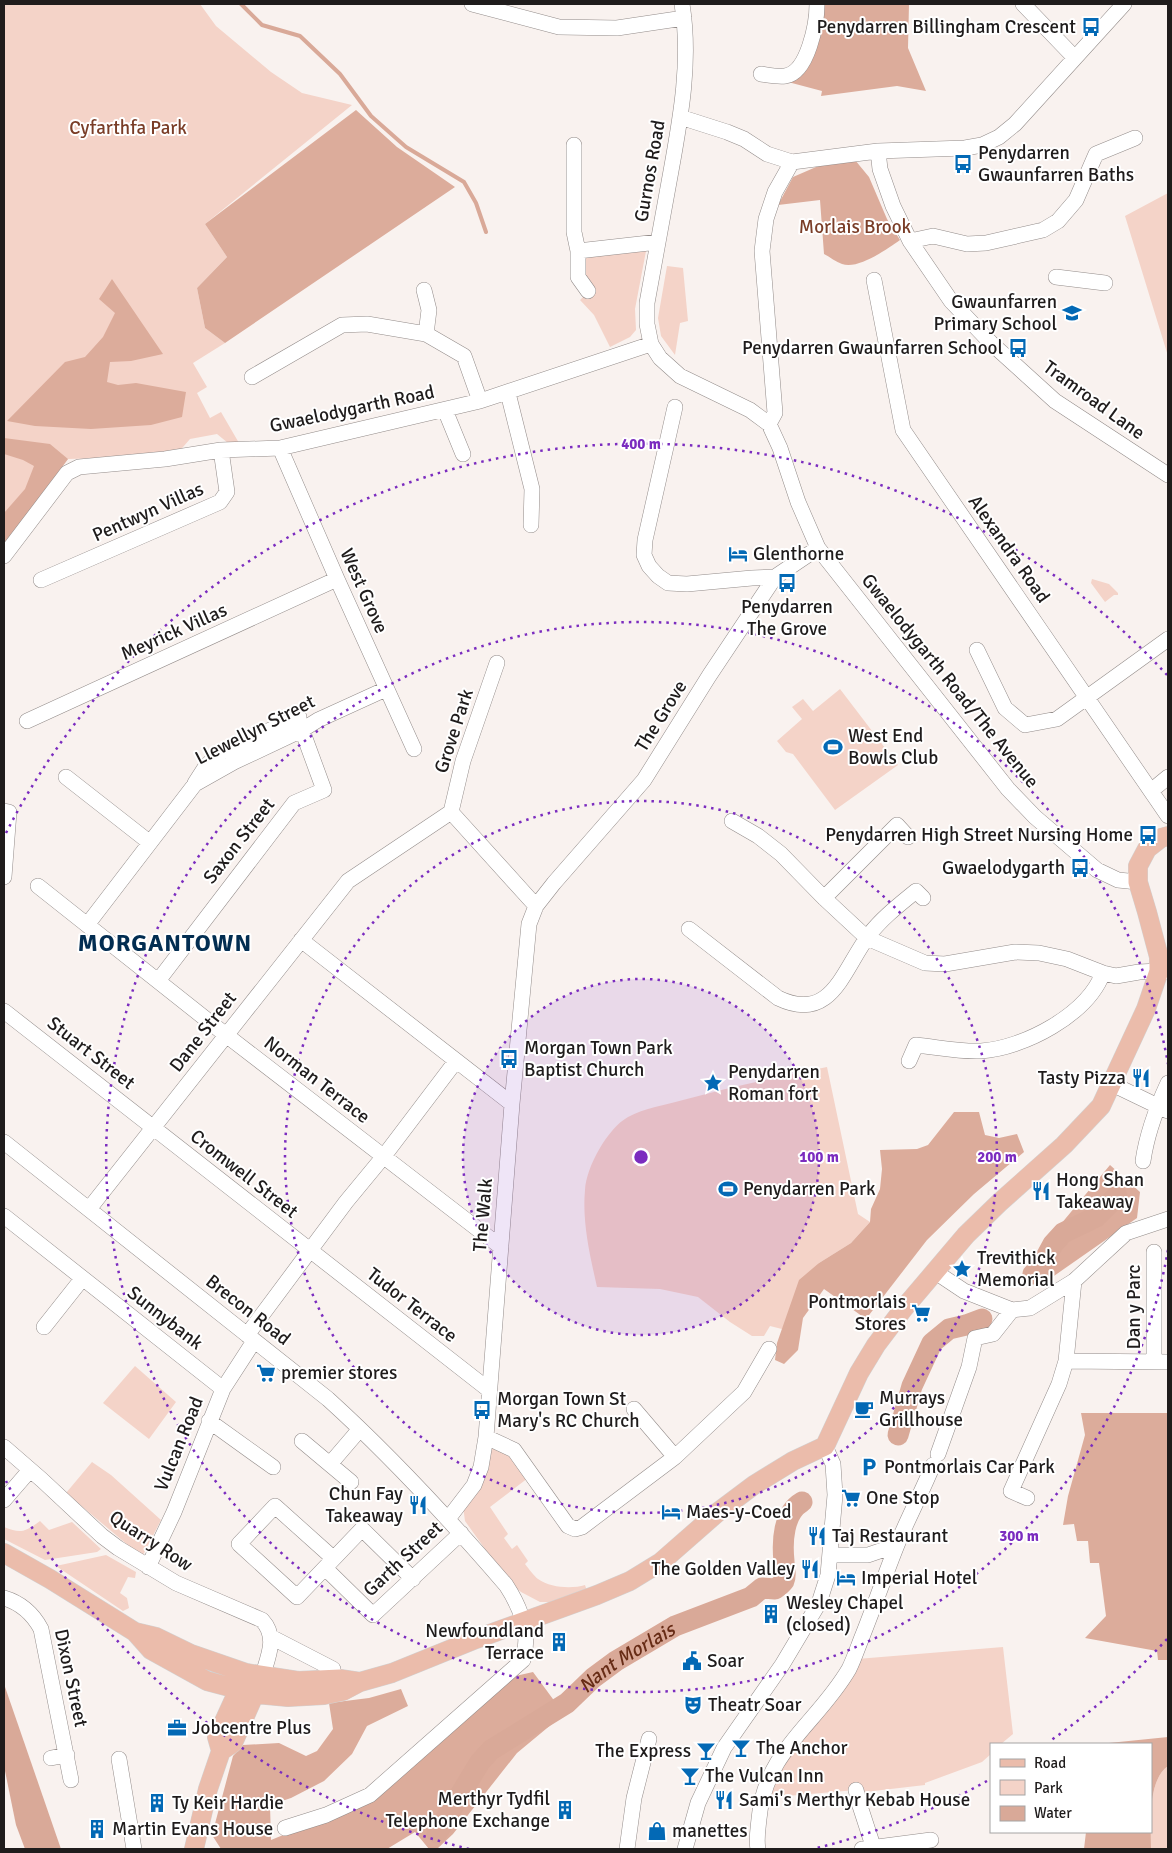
<svg xmlns="http://www.w3.org/2000/svg" width="1172" height="1853" viewBox="0 0 1172 1853" font-family="Signika,sans-serif">
  <style>
    .green { fill: #f4d3c8 }
    .forest { fill: #dcac9b }
    .water { fill: #d9a998 }
    .lines { fill: none; stroke-linecap: round; stroke-linejoin: round }
    .stream { stroke: #d9a998; stroke-width: 4 }
    .river { stroke: #d9a998; stroke-width: 21 }
    .minor-casing { stroke: #938c8a; stroke-width: 16 }
    .major-casing { stroke: #d2d2d2; stroke-width: 20 }
    .minor { stroke: #fff; stroke-width: 15 }
    .major { stroke: #ebbcab; stroke-width: 19 }
    .ring { fill: none; stroke: #7b2cbf; stroke-width: 2.5; stroke-dasharray: 2.5 5 }
    .labels { text-anchor: middle; dominant-baseline: central; stroke-width: 4; stroke-linejoin: round; paint-order: stroke }
    .poi-label { font-size: 19px; fill: #1f1c1c; stroke: #fff; text-anchor: start }
    .park-label { font-size: 19px; fill: #7a3d27; stroke: #fff }
    .street-label { font-size: 19px; fill: #1f1c1c; stroke: #fff }
    .water-label { font-size: 20px; font-style: italic; fill: #672c16; stroke: #fff }
    .district-label { font-size: 24px; font-weight: bold; letter-spacing: 1px; fill: #022d51; stroke: #fff }
    .centre { fill: #7b2cbf; stroke: #fff; stroke-width: 2.5 }
    .ring-label { font-size: 15px; text-anchor: middle; font-weight: bold; fill: #7b2cbf; stroke: #fff; stroke-width: 4; stroke-linejoin: round; paint-order: stroke }
  </style>
  <rect width="100%" height="100%" fill="#f9f2ef"/>
  <path class="green" d="M4,4h196l16,22 55,46 31,21 50,12 -147,119 22,33 -30,31 8,40 20,15 -32,20 14,24 -10,6 13,25 11,-6 18,31h-11l-11,-9 -27,5 -13,15 -30,3 -79,2 -64,86z
    M1168,193v163l-43,-140z
    M640,247l6,4 -11,58 1,21 -6,7 -20,10 -16,-32 -14,-15 10,-10 -7,-13v-19l4,-4z
    M667,266l16,2 5,53 -8,2 -5,32 -14,-19 -3,-18z
    M1092,579l17,5 9,9v2h-4l-9,7 -14,-19z
    M840,689l58,76 -63,45 -42,-56 -7,-2 -9,-11 25,-22 -10,-12 11,-8 10,12z
    M827,1067l31,147 12,8 -19,21 -32,20 -37,66 -12,-3 -6,10h-12l-22,-14 -32,-25 -38,-8 -63,-2c-7,-31 -15,-65 -12,-97 1,-23 23,-62 43,-73 16,-9 38,-12 55,-17 48,-13 95,-23 144,-33z
    M135,1366l41,36 -27,37 -46,-36z
    M488,1443l24,9 16,26 -38,29 18,27 -4,4 8,11 5,-4 11,16 -3,3c4,5 9,12 13,15 13,9 34,10 47,6l2,6 -24,11h-23l-19,-10 -13,-11 -43,-60 -2,-15z
    M92,1462l19,13 50,45 -18,35 -14,-9 -63,-53z
    M40,1521l9,9 23,-8 29,27 -4,3 -52,8 -41,-21v-12c17,7 21,5 36,-6z
    M106,1555l30,17 -1,6 -7,-1 -8,16 7,5 2,10 -6,3 -67,-45z
    M1003,1647l10,87 -12,10h-10v10l-9,8 -57,21v2l-60,7 -9,-2 -92,8 13,-33 80,-106z
    M1168,1766v83h-17c0,-24 -4,-68 17,-83z"/>
  <path class="forest" d="M821,4h88l-1,44 18,43 -29,-5 -76,10 1,-5 -34,-9z
    M356,110l41,37 58,40 -230,156 -20,-15 -8,-40 30,-31 -22,-33z
    M855,160l14,17 18,42 13,21c-13,9 -42,30 -58,24 -6,-2 -12,-7 -18,-10l-4,-54 -42,5 15,-28 30,-13z
    M112,279l51,75 -32,7 -21,1 -3,20 11,3 18,-2 50,9 -4,25 -31,8 -60,4 -56,-3 -28,-5 58,-59 20,-5 18,-20 12,-24 -16,-14z
    M4,438l46,6 18,15 -64,86v-32l21,-24 9,-23 -11,-6 -19,-6z
    M954,1112h25l6,23 14,3 18,-4 7,18 -50,42 -47,46 -61,79 -42,-30 -21,29 -5,32 -14,14 -9,-4 2,-17 22,-63 20,-17 32,-20 19,-21 1,-13 9,-20 2,-20 -2,-19 37,-1 11,-4z
    M1110,1165l30,27 -3,26 -96,67 -6,-12 11,-31z
    M1081,1413h87v247h-10l-1,-9 -72,-13 21,-22 -7,-53h-9l-2,-22h-11l-3,-17 -11,1 5,-29 17,-61z
    M533,1672l31,42 -47,39 -64,81 -16,15h-8l-14,-17 -28,17h-166l-9,-14 21,-79 10,-11 36,-2 27,13 11,-5 16,-22 -4,-26 40,-5 32,-9 7,17 -41,20 -15,28 -28,27 -33,17 -21,7 1,35 95,-39 145,-124z
    M1168,1737v29c-21,15 -17,59 -17,83h-67l2,-17h65v-88h-52z"/>
  <path class="water" d="M4,1684l57,165h-36l-9,-24 -12,-59z"/>
  <g class="lines">
    <path class="stream" d="M241,4l21,21 38,11 40,38 31,42 35,31 58,35 12,21 10,29"/>
    <g class="river">
      <path d="M1033,1274l7,-6 13,-24 10,-11 33,-16 21,-21"/>
      <path d="M898,1435l14,-49 20,-43 17,-14 17,-4 16,-6"/>
      <path id="s1" d="M437,1833l43,-71 11,-12 76,-47 26,-25 23,-17 59,-35 76,-29 11,-9 13,1c3,-2 7,-5 9,-8 3,-6 0,-14 0,-20 -2,-19 -1,-48 18,-59"/>
    </g>
    <g class="minor-casing">
      <path id="minor" d="M472,4l87,23 58,1 67,-10
        M682,4c9,56 -1,112 -11,167 -8,44 -16,88 -24,132v21l4,20 9,14 20,18 70,34 19,14 11,24 18,54 20,46 190,241 27,28 62,53 21,10 20,2
        M1023,4l51,53
        M761,74c7,1 17,3 24,2 23,-3 32,-53 32,-72
        M680,117l47,15 17,7 23,15 25,8 86,-11 87,-3 17,-3 17,-8 16,-13 109,-120
        M574,145v87l4,19v26l10,14
        M878,151l2,18 13,37 17,35 41,60 40,42 64,58 113,74
        M910,241l23,-5 34,8 19,-1 57,-13 15,-9 18,-21 20,-46 39,-16
        M578,251l80,-9
        M1056,277l49,6
        M874,280l29,150 265,386
        M424,290l5,20 -3,24 38,22 16,45
        M252,377l90,-52 25,-1 59,10
        M508,393l24,96 -1,36
        M675,407l-30,133 -1,15 5,11 9,10 10,7 19,1 65,-6 23,-1
        M445,410l18,44
        M769,424l6,-11 -13,-162 4,-32 9,-27 17,-30
        M280,448l57,131 77,170
        M4,556l63,-83 12,-6 86,-8 56,-9 59,-2 200,-47 171,-57
        M41,580l179,-78 7,-10 -6,-42
        M977,650l28,58 20,17 32,-6 111,-80
        M27,721l310,-142
        M66,777l83,65
        M195,783l11,-17 15,-14 78,-35
        M1151,791l17,-14
        M4,811l5,1 -5,65
        M451,812l12,-51 34,-98
        M451,812l85,94
        M732,821l26,15 23,18 43,44 43,40 58,25 20,1 70,-12 24,1 28,6 36,14 13,3 23,-4 20,-1 9,1
        M38,886l188,149 275,212
        M824,898l73,-73 11,12
        M87,925l108,-141 39,-22 68,-32 16,-10 68,-31
        M689,929l89,69c54,26 65,-29 91,-63 13,-17 30,-30 47,-44l7,7
        M301,940l211,164
        M158,981l136,-178 30,-13 -22,-60
        M4,1011l485,379
        M909,1061l7,-16c21,2 43,7 65,6 43,-3 106,-36 122,-78
        M1112,1084l56,27
        M4,1142l324,257c64,58 122,121 178,186 15,23 25,48 17,75l-153,135 -44,20 -41,13
        M1143,1161c4,-28 13,-52 25,-78
        M89,1209l259,-328 103,-69
        M4,1216l219,173
        M934,1271l30,20 48,19 18,-2 44,-27 52,-48 42,-14
        M44,1327l38,-48
        M247,1335l99,-133 38,-46 72,-95
        M1066,1361l102,1
        M1154,1362v-110
        M634,1409l41,48
        M209,1421l64,46
        M486,1437l28,13 54,76 7,3 7,-2 93,-70 69,-65 25,-43
        M302,1441l49,41
        M4,1447l38,33 60,56 16,12 58,35 86,37c16,17 6,37 0,57
        M938,1454l31,-87 6,-29 18,-4 19,-24
        M330,1464l30,-35
        M1027,1498l-16,-7 48,-107 7,-23 8,-80
        M4,1500l26,-30
        M448,1519l26,-34 7,-18 5,-30 26,-333 17,-180 7,-18 18,-23 90,-103 65,-104 66,-99 43,-29
        M830,1555h38l29,-10
        M333,1558l-58,-52 -36,38 58,53 65,-68 51,50
        M148,1567l26,-55 49,-123 31,-48
        M325,1568l48,47 88,-82
        M4,1598c17,5 29,16 37,31l30,151
        M271,1637l62,32
        M51,1758l16,-3
        M119,1759l15,90
        M856,1790l4,16 14,43
        M627,1849l7,-51 15,-59
        M685,1849l13,-46 26,-55 58,-83 37,-62 9,-28 7,-80 -2,-31 -8,-18
        M758,1849c-2,-9 0,-20 1,-30 6,-69 58,-95 90,-150 5,-10 9,-22 13,-32 12,-30 23,-62 35,-92 11,-27 25,-53 36,-80
        M862,1849l69,-9"/>
    </g>
    <g class="major-casing">
      <path id="major" d="M4,1553l46,26 85,53 16,18 56,31 49,13 32,3 36,-2 19,-4 17,-9 32,-9 84,-34 121,-44 33,-14 31,-19 57,-50 36,-27 39,-24 32,-15 34,-73 17,-28 28,-37 62,-73 33,-32 65,-58 37,-39 45,-97 13,-38v-14l-12,-45 -9,-30v-16l9,-17 14,-11 7,-2
        M135,1632l21,5 35,17 55,19 52,8 42,-2 20,3
        M221,1751l12,-8 27,-61
        M194,1849l14,-60 13,-38 -4,-14 26,-57"/>
    </g>
    <use href="#minor" class="minor"/>
    <use href="#major" class="major"/>
  </g>
  <circle cx="641" cy="1157" r="178" fill="#7b2cbf" fill-opacity=".12"/>
  <g class="ring">
    <circle cx="641" cy="1157" r="178"/>
    <circle cx="641" cy="1157" r="356"/>
    <path d="M1168 1250A535 535 0 1 1 1168 1064"/>
    <path d="M1167 1639A713 713 0 0 1 1050 1741M987 1781A713 713 0 0 1 813 1849M469 1849A713 713 0 0 1 6 1481M6 833A713 713 0 0 1 1167 675"/>
  </g>
  <defs>
    <g id="bus-bare" transform="scale(1.5)"><path d="M-5-6H5V4H4V6H2V4H-2V6H-4V4H-5ZM-3.5-4V0h7V-4ZM-3.5 1.2v1.5H-2V1.2ZM2 1.2v1.5H3.5V1.2Z" fill="#0369b5" stroke="#fff" stroke-width="2.5" paint-order="stroke"/></g>
    <g id="school-bare" transform="scale(1.5)"><path d="M0-5L7-2L0 1L-7-2ZM-4 1L0 2.5L4 1V4Q0 6-4 4Z" fill="#0369b5" stroke="#fff" stroke-width="2.5" paint-order="stroke"/></g>
    <g id="hotel-bare" transform="scale(1.5)"><path d="M-6-4.5h1.5V1H6V5H4.5V3h-9V5H-6ZM-4 0a1.8 1.8 0 1 1 3.6 0ZM.5 0V-2.5h3Q6-2.5 6 0Z" fill="#0369b5" stroke="#fff" stroke-width="2.5" paint-order="stroke"/></g>
    <g id="stadium-bare" transform="scale(1.5)"><path d="M0-5a6.5 5 0 1 0 0 10a6.5 5 0 1 0 0-10ZM-3.5-1.8h7v3.6h-7Z" fill="#0369b5" stroke="#fff" stroke-width="2.5" paint-order="stroke"/></g>
    <g id="restaurant-bare" transform="scale(1.5)"><path d="M-5-6h1v4h1v-4h1v4h1v-4h1v5L-1.5 .5V6h-2V.5L-5-1ZM5-6V6H3V1.5H1.5Q1.5-4 5-6Z" fill="#0369b5" stroke="#fff" stroke-width="2.5" paint-order="stroke"/></g>
    <g id="sight-bare" transform="scale(1.5)"><path d="M0-6L1.8-2.2L6-1.7L2.9 1.2L3.7 5.4L0 3.3L-3.7 5.4L-2.9 1.2L-6-1.7L-1.8-2.2Z" fill="#0369b5" stroke="#fff" stroke-width="2.5" paint-order="stroke"/></g>
    <g id="supermarket-bare" transform="scale(1.5)"><path d="M-6-5.5h2.5l.6 2H6L4.5 2H-2.5L-4.4-4H-6ZM-1.5 3.2a1.3 1.3 0 1 0 .1 0ZM3 3.2a1.3 1.3 0 1 0 .1 0Z" fill="#0369b5" stroke="#fff" stroke-width="2.5" paint-order="stroke"/></g>
    <g id="cafe-bare" transform="scale(1.5)"><path d="M-5.5-4.5H6V0H3Q3 3.5 0 3.5H-2.5Q-5.5 3.5-5.5 0ZM3-3.2v2h1.7v-2ZM-6 4.5H4V6H-6Z" fill="#0369b5" stroke="#fff" stroke-width="2.5" paint-order="stroke"/></g>
    <g id="parking-bare" transform="scale(1.5)"><path d="M-3.5-5.5H1a3.5 3.5 0 0 1 0 7H-1V5.5H-3.5ZM-1-3.4V-.6H.8a1.4 1.4 0 0 0 0-2.8Z" fill="#0369b5" stroke="#fff" stroke-width="2.5" paint-order="stroke"/></g>
    <g id="building-bare" transform="scale(1.5)"><path d="M-4-6H4V6H1V3H-1V6H-4ZM-2.5-4.3h1.7v1.8h-1.7ZM.8-4.3h1.7v1.8H.8ZM-2.5-1h1.7V.8h-1.7ZM.8-1h1.7V.8H.8Z" fill="#0369b5" stroke="#fff" stroke-width="2.5" paint-order="stroke"/></g>
    <g id="civic-bare" transform="scale(1.5)"><path d="M-.6-6.5H3V-4.5H.6V-3L4-1V1h2V6H-6V1h2V-1L-.6-3ZM-1.2 2.5V6h2.4V2.5Z" fill="#0369b5" stroke="#fff" stroke-width="2.5" paint-order="stroke"/></g>
    <g id="theatre-bare" transform="scale(1.5)"><path d="M-5-5.5Q0-4 5-5.5V0Q5 5 0 6Q-5 5-5 0ZM-3.3-2.5H-1v1.5H-3.3ZM1-2.5H3.3v1.5H1ZM-2.8 1Q0 5.5 2.8 1Z" fill="#0369b5" stroke="#fff" stroke-width="2.5" paint-order="stroke"/></g>
    <g id="office-bare" transform="scale(1.5)"><path d="M-6-3h4V-5.5h4V-3h4V5H-6ZM-1-4.5V-3h2v-1.5ZM-6 0V1H6V0Z" fill="#0369b5" stroke="#fff" stroke-width="2.5" paint-order="stroke"/></g>
    <g id="bar-bare" transform="scale(1.5)"><path d="M-6-5H6L.8 .8V4.5H3.5V6h-7V4.5H-.8V.8Z" fill="#0369b5" stroke="#fff" stroke-width="2.5" paint-order="stroke"/></g>
    <g id="shop-bare" transform="scale(1.5)"><path d="M-5-2.5h2.3a2.7 3.5 0 0 1 5.4 0H5L5.5 6h-11ZM-1.5-2.5h3a1.5 2.3 0 0 0-3 0Z" fill="#0369b5" stroke="#fff" stroke-width="2.5" paint-order="stroke"/></g>
  </defs>
  <g fill-rule="evenodd">
    <use href="#bus-bare" x="1091" y="27"/>
    <use href="#bus-bare" x="963" y="164"/>
    <use href="#school-bare" x="1072" y="313"/>
    <use href="#bus-bare" x="1018" y="348"/>
    <use href="#hotel-bare" x="738" y="554"/>
    <use href="#bus-bare" x="787" y="583"/>
    <use href="#stadium-bare" x="833" y="747"/>
    <use href="#bus-bare" x="1148" y="835"/>
    <use href="#bus-bare" x="1080" y="868"/>
    <use href="#bus-bare" x="509" y="1059"/>
    <use href="#restaurant-bare" x="1141" y="1078"/>
    <use href="#sight-bare" x="713" y="1083"/>
    <use href="#stadium-bare" x="728" y="1189"/>
    <use href="#restaurant-bare" x="1041" y="1191"/>
    <use href="#sight-bare" x="962" y="1269"/>
    <use href="#supermarket-bare" x="921" y="1313"/>
    <use href="#supermarket-bare" x="266" y="1373"/>
    <use href="#cafe-bare" x="864" y="1409"/>
    <use href="#bus-bare" x="482" y="1410"/>
    <use href="#parking-bare" x="869" y="1467"/>
    <use href="#supermarket-bare" x="851" y="1498"/>
    <use href="#restaurant-bare" x="418" y="1505"/>
    <use href="#hotel-bare" x="671" y="1512"/>
    <use href="#restaurant-bare" x="817" y="1536"/>
    <use href="#restaurant-bare" x="810" y="1569"/>
    <use href="#hotel-bare" x="846" y="1578"/>
    <use href="#building-bare" x="771" y="1614"/>
    <use href="#building-bare" x="559" y="1642"/>
    <use href="#civic-bare" x="692" y="1661"/>
    <use href="#theatre-bare" x="693" y="1705"/>
    <use href="#office-bare" x="177" y="1728"/>
    <use href="#bar-bare" x="741" y="1748"/>
    <use href="#bar-bare" x="706" y="1751"/>
    <use href="#bar-bare" x="690" y="1776"/>
    <use href="#restaurant-bare" x="724" y="1800"/>
    <use href="#building-bare" x="157" y="1803"/>
    <use href="#building-bare" x="565" y="1810"/>
    <use href="#building-bare" x="97" y="1829"/>
    <use href="#shop-bare" x="657" y="1831"/>
  </g>
  <g class="labels">
    <g class="poi-label">
      <text x="1076" y="27" text-anchor="end">Penydarren Billingham Crescent</text>
      <text x="978" y="153">Penydarren<tspan x="978" dy="22">Gwaunfarren Baths</tspan></text>
      <text x="1057" y="302" text-anchor="end">Gwaunfarren<tspan x="1057" dy="22">Primary School</tspan></text>
      <text x="1003" y="348" text-anchor="end">Penydarren Gwaunfarren School</text>
      <text x="753" y="554">Glenthorne</text>
      <text x="787" y="607" text-anchor="middle">Penydarren<tspan x="787" dy="22">The Grove</tspan></text>
      <text x="848" y="736">West End<tspan x="848" dy="22">Bowls Club</tspan></text>
      <text x="1133" y="835" text-anchor="end">Penydarren High Street Nursing Home</text>
      <text x="1065" y="868" text-anchor="end">Gwaelodygarth</text>
      <text x="524" y="1048">Morgan Town Park<tspan x="524" dy="22">Baptist Church</tspan></text>
      <text x="728" y="1072">Penydarren<tspan x="728" dy="22">Roman fort</tspan></text>
      <text x="1126" y="1078" text-anchor="end">Tasty Pizza</text>
      <text x="1056" y="1180">Hong Shan<tspan x="1056" dy="22">Takeaway</tspan></text>
      <text x="743" y="1189">Penydarren Park</text>
      <text x="977" y="1258">Trevithick<tspan x="977" dy="22">Memorial</tspan></text>
      <text x="906" y="1302" text-anchor="end">Pontmorlais<tspan x="906" dy="22">Stores</tspan></text>
      <text x="281" y="1373">premier stores</text>
      <text x="879" y="1398">Murrays<tspan x="879" dy="22">Grillhouse</tspan></text>
      <text x="497" y="1399">Morgan Town St<tspan x="497" dy="22">Mary's RC Church</tspan></text>
      <text x="884" y="1467">Pontmorlais Car Park</text>
      <text x="403" y="1494" text-anchor="end">Chun Fay<tspan x="403" dy="22">Takeaway</tspan></text>
      <text x="866" y="1498">One Stop</text>
      <text x="686" y="1512">Maes-y-Coed</text>
      <text x="832" y="1536">Taj Restaurant</text>
      <text x="795" y="1569" text-anchor="end">The Golden Valley</text>
      <text x="861" y="1578">Imperial Hotel</text>
      <text x="786" y="1603">Wesley Chapel<tspan x="786" dy="22">(closed)</tspan></text>
      <text x="544" y="1631" text-anchor="end">Newfoundland<tspan x="544" dy="22">Terrace</tspan></text>
      <text x="707" y="1661">Soar</text>
      <text x="708" y="1705">Theatr Soar</text>
      <text x="192" y="1728">Jobcentre Plus</text>
      <text x="756" y="1748">The Anchor</text>
      <text x="691" y="1751" text-anchor="end">The Express</text>
      <text x="705" y="1776">The Vulcan Inn</text>
      <text x="550" y="1799" text-anchor="end">Merthyr Tydfil<tspan x="550" dy="22">Telephone Exchange</tspan></text>
      <text x="739" y="1800">Sami's Merthyr Kebab House</text>
      <text x="172" y="1803">Ty Keir Hardie</text>
      <text x="112" y="1829">Martin Evans House</text>
      <text x="672" y="1831">manettes</text>
    </g>
    <g class="park-label">
      <text x="128" y="128">Cyfarthfa Park</text>
      <text x="855" y="227">Morlais Brook</text>
    </g>
    <g class="street-label">
      <text transform="translate(650 171) rotate(-80)">Gurnos Road</text>
      <text transform="translate(1094 400) rotate(36)">Tramroad Lane</text>
      <text transform="translate(352 409) rotate(-12)">Gwaelodygarth Road</text>
      <text transform="translate(148 512) rotate(-24)">Pentwyn Villas</text>
      <text transform="translate(1009 549) rotate(55)">Alexandra Road</text>
      <text transform="translate(364 591) rotate(66)">West Grove</text>
      <text transform="translate(174 632) rotate(-24)">Meyrick Villas</text>
      <text transform="translate(950 681) rotate(51)">Gwaelodygarth Road/The Avenue</text>
      <text transform="translate(661 716) rotate(-58)">The Grove</text>
      <text transform="translate(255 730) rotate(-27)">Llewellyn Street</text>
      <text transform="translate(454 731) rotate(-72)">Grove Park</text>
      <text transform="translate(239 841) rotate(-52)">Saxon Street</text>
      <text transform="translate(203 1032) rotate(-52)">Dane Street</text>
      <text transform="translate(91 1053) rotate(38)">Stuart Street</text>
      <text transform="translate(317 1080) rotate(38)">Norman Terrace</text>
      <text transform="translate(244 1174) rotate(38)">Cromwell Street</text>
      <text transform="translate(483 1215) rotate(-85)">The Walk</text>
      <text transform="translate(412 1305) rotate(38)">Tudor Terrace</text>
      <text transform="translate(1134 1307) rotate(-90)">Dan y Parc</text>
      <text transform="translate(248 1310) rotate(38)">Brecon Road</text>
      <text transform="translate(165 1318) rotate(38)">Sunnybank</text>
      <text transform="translate(179 1444) rotate(-68)">Vulcan Road</text>
      <text transform="translate(151 1541) rotate(33)">Quarry Row</text>
      <text transform="translate(403 1559) rotate(-43)">Garth Street</text>
      <text transform="translate(71 1678) rotate(78)">Dixon Street</text>
    </g>
    <g class="water-label">
      <text stroke="none"><textPath href="#s1" startOffset="264">Nant Morlais</textPath></text>
    </g>
    <g class="district-label">
      <text x="165" y="943">MORGANTOWN</text>
    </g>
  </g>
  <circle cx="641" cy="1157" r="8" class="centre"/>
  <g class="ring-label">
    <text x="641" y="449">400 m</text>
    <text x="819" y="1162">100 m</text>
    <text x="997" y="1162">200 m</text>
    <text x="1019" y="1541">300 m</text>
  </g>
  <rect width="1172" height="1853" fill="none" stroke="#1f1c1c" stroke-width="10"/>
  <rect x="990" y="1743" width="162" height="90" fill="#ffffff" stroke="#a5a4a4"/>
  <rect x="1000" y="1759" width="25" height="8" fill="#ebbcab" stroke="#a5a4a4"/>
  <text x="1034" y="1768" font-size="15" fill="#1f1c1c">Road</text>
  <rect x="1000" y="1780" width="25" height="15" fill="#f4d3c8" stroke="#a5a4a4"/>
  <text x="1034" y="1793" font-size="15" fill="#1f1c1c">Park</text>
  <rect x="1000" y="1806" width="25" height="15" fill="#d9a998" stroke="#a5a4a4"/>
  <text x="1034" y="1818" font-size="15" fill="#1f1c1c">Water</text>
</svg>
